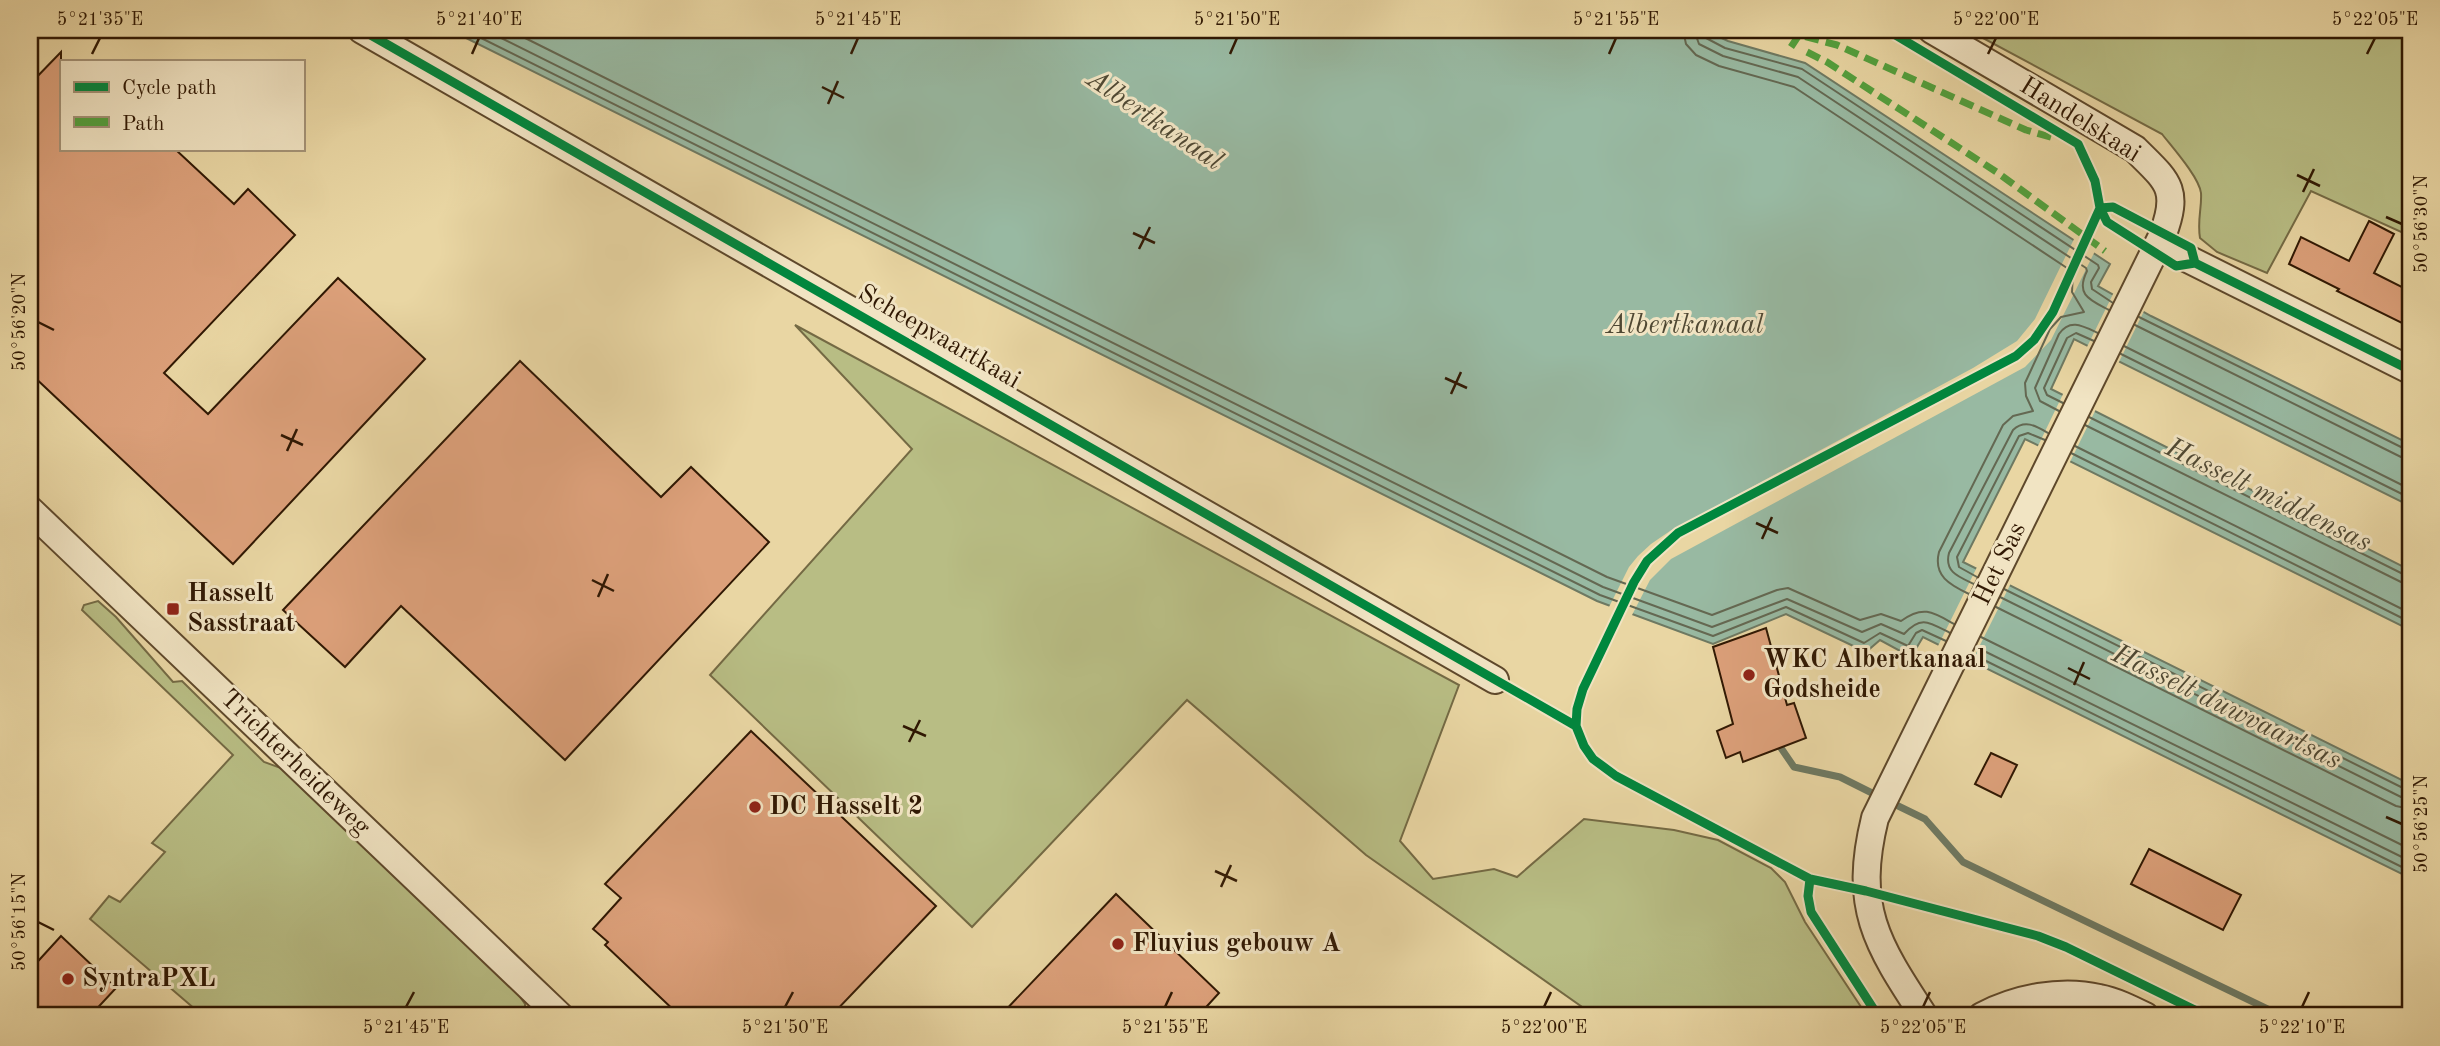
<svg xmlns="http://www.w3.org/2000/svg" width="2440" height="1046" viewBox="0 0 2440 1046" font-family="'Old Standard TT',serif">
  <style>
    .green { fill: #b8bd84; stroke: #746a44; stroke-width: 2 }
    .water { fill: #98b9a2; stroke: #6e7962; stroke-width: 2 }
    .pier { fill: #e9d6a3 }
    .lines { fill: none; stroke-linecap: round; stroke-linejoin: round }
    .shore { stroke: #646852; stroke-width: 2 }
    .stream { stroke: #6e7962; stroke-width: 7 }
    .building { fill: #dca07a; stroke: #301803; stroke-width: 2 }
    .minor-casing { stroke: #5e482b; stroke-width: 30 }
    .minor { stroke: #f1e4c3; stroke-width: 26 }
    .quiet { stroke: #52a13d; stroke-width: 7; stroke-dasharray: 14 7; stroke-linecap: butt }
    .cycleway-casing { stroke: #f1e4c3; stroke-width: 13 }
    .cycleway { stroke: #00873e; stroke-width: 9 }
    .ticks { fill: none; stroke: #301803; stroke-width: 2.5 }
    .poi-dot { fill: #8f2418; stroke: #f1e4c3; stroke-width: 2.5 }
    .labels { text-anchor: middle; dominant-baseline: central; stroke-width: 6; stroke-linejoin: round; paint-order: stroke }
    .street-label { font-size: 26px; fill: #301803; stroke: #f1e4c3 }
    .poi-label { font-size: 26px; font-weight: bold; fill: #301803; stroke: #f1e4c3; text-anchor: start }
    .water-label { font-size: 28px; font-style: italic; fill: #4f4833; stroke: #f1e4c3 }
    .neatline { fill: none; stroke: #301803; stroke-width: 2.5 }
    .ticks-label { font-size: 18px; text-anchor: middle; fill: #301803 }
  </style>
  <rect width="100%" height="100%" fill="#e9d6a3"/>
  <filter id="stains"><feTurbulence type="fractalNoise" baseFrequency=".00286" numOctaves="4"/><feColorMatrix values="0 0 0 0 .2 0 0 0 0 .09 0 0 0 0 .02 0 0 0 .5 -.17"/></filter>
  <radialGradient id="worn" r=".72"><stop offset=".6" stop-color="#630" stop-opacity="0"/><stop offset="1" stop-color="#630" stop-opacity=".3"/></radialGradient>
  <path class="green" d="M1968,30h422l20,7v199l-99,-45 -44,82 -50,-21 -17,-14c-3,-18 2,-30 1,-45 -2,-16 -29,-46 -39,-59z
    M795,325l664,360 -59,156 33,38 61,-10 23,8 67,-58 90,11 44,10 53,28 14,14 20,40 62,94h-272l-229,-161 -179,-155 -215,227 -262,-252 202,-226z
    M98,601l18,16 57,65 9,-1 82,81 17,6 222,204 22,32v12h-322l-113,-97 19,-23 11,6 45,-50 -13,-9 81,-88 -151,-145 2,-5z"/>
  <path class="water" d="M450,30h1254l24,11 77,22 305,201 -12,22 53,30 259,128v62l-336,-167 -23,50 359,181v60l-385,-191 -62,123 447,222v94l-487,-241 -12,20 -31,-17 -14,12 -80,-38 -73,30 -116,-43z"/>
  <path class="pier" d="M2075,237l20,14 -44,89 -26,27 -354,192 -21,21 -19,37 -23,-8 21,-42 9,-11 13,-12 19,-13 303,-163 44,-27 18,-22z
    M2114,292l31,17 -27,55 -32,-15z
    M2064,392l32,17 -27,55 -32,-16z
    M1978,565l34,16 -42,84 -33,-17z"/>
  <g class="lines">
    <path class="shore" d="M465,30l1135,565 113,41 73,-29 78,36 16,-10 28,13 8,-13 6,-3 24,11
      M485,30l1118,557 109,40 75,-28 75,33 19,-8 23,10c17,-19 25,-12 46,-1
      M509,30l1098,547 105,38 65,-25 11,-2 72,32 21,-6 20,7c22,-16 32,-9 53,3
      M1683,30l3,14 10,11 23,11 75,21 279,185 -1,20 12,20 -23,5 -11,12 -25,54 1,13 7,15 -20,5 -10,9 -64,127c-6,24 11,33 30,42
      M1694,30l5,14 24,12 75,21 288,191 1,3c-12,24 3,29 22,39
      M1703,30l3,8 19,10 77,21 296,196 1,3 -8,14 1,7 21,14
      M2139,317l266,132 5,1
      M2135,325l266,132 9,2
      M2124,346l286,143
      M2121,354l289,144
      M2063,403l-16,-8 -3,-7 23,-50 9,-5 18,8
      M2059,411l-19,-10 -5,-13 24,-54c11,-16 24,-8 39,-1
      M2089,417l316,158h5
      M2085,425l316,157 9,2
      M2075,446l335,167
      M2071,453l339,169
      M1977,577l-18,-10 -2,-10 62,-121 9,-3 17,7
      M1974,584c-15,-7 -30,-12 -25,-31l64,-123c12,-11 23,-4 35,3
      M2004,589l401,200 5,1
      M2000,597l401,200 9,1
      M1996,607l400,199 14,3
      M1981,637l429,212
      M1976,647l434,214
      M1972,654l438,217"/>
    <path class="stream" d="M1781,748l13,19 46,10 40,20
      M1890,802l35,17 38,43 319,154"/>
  </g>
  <path class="building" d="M61,52v97h114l59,55 14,-15 47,46 -131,138 44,41 130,-136 87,81 -192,205 -203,-191v-289z
    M2369,221l25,13 -20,39 36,18v36l-73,-36 2,-2 -50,-25 12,-27 48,24z
    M520,361l141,136 30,-30 78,75 -204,218 -164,-154 -56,61 -62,-57z
    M1766,628l21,77 7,-2 12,35 -63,24 -3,-10 -14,6 -9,-27 16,-7 -20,-77z
    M751,731l185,175 -105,110h-151l-75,-71 3,-3 -15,-13 28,-31 -16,-14z
    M1991,753l26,12 -16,32 -26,-13z
    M2149,849l92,46 -18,35 -92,-46z
    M1116,894l103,99 -21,23h-198z
    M61,936l55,52 -26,28h-60v-46z"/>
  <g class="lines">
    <g class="minor-casing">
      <path id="minor" d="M362,30l1133,650
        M2158,244l252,126
        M30,510l530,506
        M1924,1016c-48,-73 -71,-109 -49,-198l288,-584c17,-46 4,-53 -28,-85l-203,-119
        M1982,1016c35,-18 79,-27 117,-18 16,3 32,11 46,18"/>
    </g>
    <use href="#minor" class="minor"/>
    <path class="quiet" d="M1791,47l8,-12 38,10 189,85 31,9
      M1807,52l20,10 171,111 107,78"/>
    <g class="cycleway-casing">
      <path id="cycleway" d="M362,30l1214,696
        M1887,30l191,114 17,37 5,27 7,14 69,44 19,-3
        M2100,208l-47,104 -19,28 -18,16 -338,177 -31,28 -13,21 -51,107 -6,20 -1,17 8,20 9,13 23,17 194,103 56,12 172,45 28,11 141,69
        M2100,208l13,-1 78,41 4,15
        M2195,263l215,107
        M1810,879l-2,17 3,16 67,104"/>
    </g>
    <use href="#cycleway" class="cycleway"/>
  </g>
  <path class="ticks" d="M92,54l8,-16M472,54l7,-16M851,54l7,-16M1230,54l7,-16M1609,54l7,-16M1988,54l8,-16M2367,54l8,-16M822,87l22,11M828,104l10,-23M2297,175l23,11M2303,192l11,-23M2386,217l16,7M1133,233l22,10M1139,249l11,-22M38,322l16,8M1445,378l22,10M1451,394l10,-22M281,435l22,10M287,451l10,-22M1756,523l22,10M1762,539l10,-22M592,580l22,11M598,597l10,-23M2068,668l22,11M2074,685l10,-23M903,726l23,10M909,742l11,-22M2386,817l16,7M1215,871l22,10M1221,887l10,-22M38,922l16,8M406,1007l8,-15M785,1007l8,-15M1165,1007l7,-15M1544,1007l7,-15M1923,1007l7,-15M2302,1007l7,-15"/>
  <g class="poi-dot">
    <rect x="166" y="602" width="14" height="14" rx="3.5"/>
    <circle cx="1749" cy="675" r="7"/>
    <circle cx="755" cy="807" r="7"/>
    <circle cx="1118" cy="944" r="7"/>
    <circle cx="68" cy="979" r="7"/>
  </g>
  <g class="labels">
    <g class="street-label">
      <text transform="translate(2080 120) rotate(32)">Handelskaai</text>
      <text transform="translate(939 337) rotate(30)">Scheepvaartkaai</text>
      <text transform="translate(2000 564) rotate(-64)">Het Sas</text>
      <text transform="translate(295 763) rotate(44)">Trichterheideweg</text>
    </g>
    <g class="poi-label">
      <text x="187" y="594">Hasselt<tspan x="187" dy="30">Sasstraat</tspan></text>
      <text x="1763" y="660">WKC Albertkanaal<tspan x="1763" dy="30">Godsheide</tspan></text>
      <text x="769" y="807">DC Hasselt 2</text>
      <text x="1132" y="944">Fluvius gebouw A</text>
      <text x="82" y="979">SyntraPXL</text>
    </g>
    <g class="water-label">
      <text transform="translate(1154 121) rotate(34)">Albertkanaal</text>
      <text x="1685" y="326">Albertkanaal</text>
      <text transform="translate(2268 496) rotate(26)">Hasselt middensas</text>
      <text transform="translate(2226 708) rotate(26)">Hasselt duwvaartsas</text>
    </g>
  </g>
  <rect width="2440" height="1046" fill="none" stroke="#e9d6a3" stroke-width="77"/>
  <rect x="60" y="60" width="245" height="91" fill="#f1e4c3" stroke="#a49276" stroke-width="2"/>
  <rect x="74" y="82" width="35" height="10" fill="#00873e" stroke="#a49276" stroke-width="2"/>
  <text x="122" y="94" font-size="21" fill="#301803">Cycle path</text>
  <rect x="74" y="117" width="35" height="10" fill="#52a13d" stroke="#a49276" stroke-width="2"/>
  <text x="122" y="130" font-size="21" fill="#301803">Path</text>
  <rect x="38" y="38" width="2364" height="969" class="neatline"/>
  <g class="ticks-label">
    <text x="100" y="25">5°21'35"E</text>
    <text x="479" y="25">5°21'40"E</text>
    <text x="858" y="25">5°21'45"E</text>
    <text x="1237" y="25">5°21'50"E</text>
    <text x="1616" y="25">5°21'55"E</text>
    <text x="1996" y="25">5°22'00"E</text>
    <text x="2375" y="25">5°22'05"E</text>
    <text transform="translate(2421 224) rotate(-90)" y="6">50°56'30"N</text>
    <text transform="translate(19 322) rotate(-90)" y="6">50°56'20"N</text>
    <text transform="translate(2421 824) rotate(-90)" y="6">50°56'25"N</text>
    <text transform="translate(19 922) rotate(-90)" y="6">50°56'15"N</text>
    <text x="406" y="1033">5°21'45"E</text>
    <text x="785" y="1033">5°21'50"E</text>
    <text x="1165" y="1033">5°21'55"E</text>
    <text x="1544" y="1033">5°22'00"E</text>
    <text x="1923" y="1033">5°22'05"E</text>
    <text x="2302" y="1033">5°22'10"E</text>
  </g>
  <rect width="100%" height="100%" filter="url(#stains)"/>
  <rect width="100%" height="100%" fill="url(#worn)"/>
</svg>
